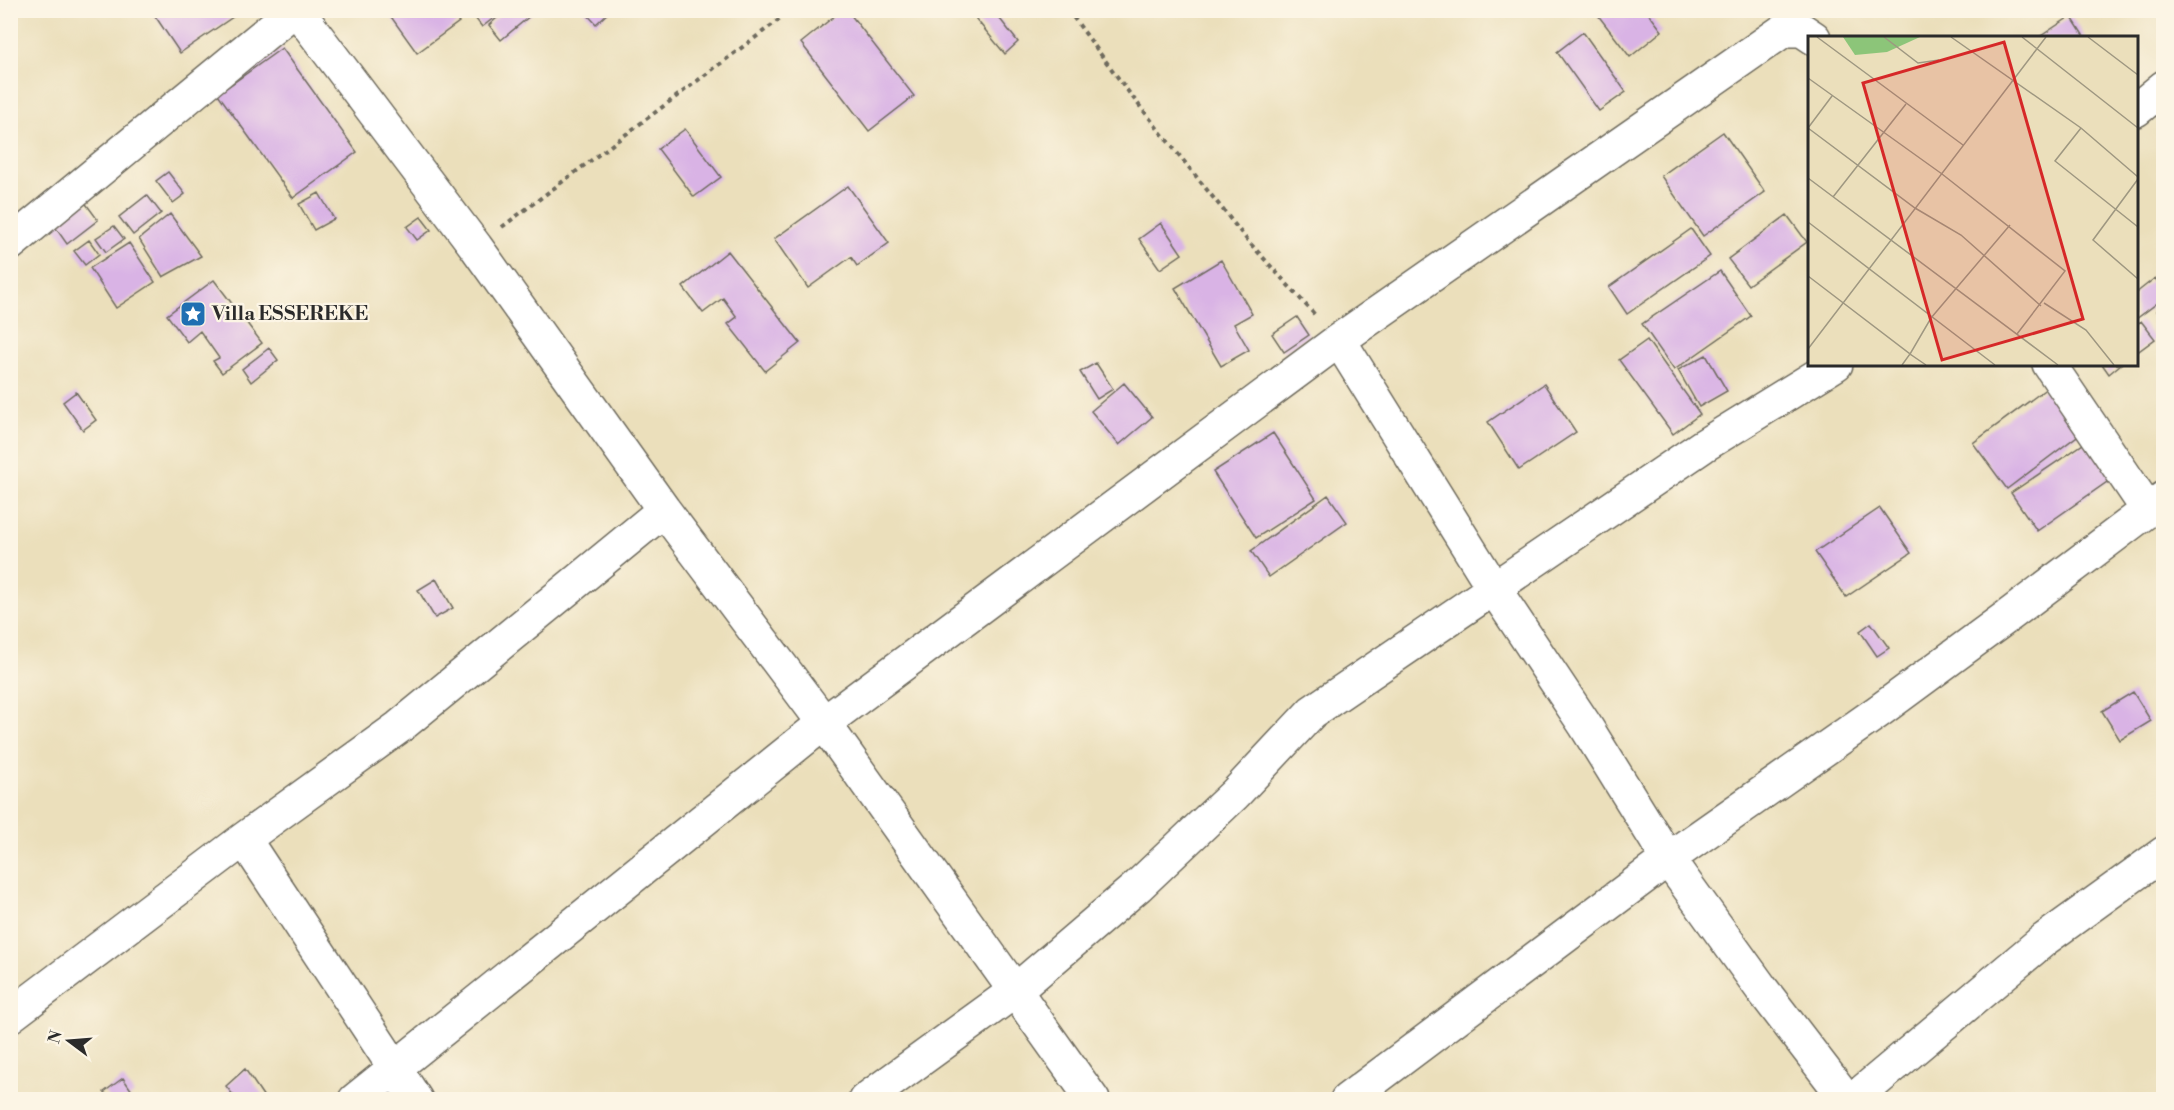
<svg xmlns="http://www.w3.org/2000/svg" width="2174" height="1110" viewBox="0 0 2174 1110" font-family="'Libre Bodoni',serif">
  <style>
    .building { fill: #d9b3e5 }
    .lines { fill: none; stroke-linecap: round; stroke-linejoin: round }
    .minor-casing { stroke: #6e6a5d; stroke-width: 36 }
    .path { stroke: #6e6a5d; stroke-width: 4; stroke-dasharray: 4.5 4.5; stroke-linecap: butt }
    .minor { stroke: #fff; stroke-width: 33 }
    .labels { text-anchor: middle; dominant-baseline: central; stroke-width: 4.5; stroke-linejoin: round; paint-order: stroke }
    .poi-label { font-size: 20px; font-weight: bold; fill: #2b2b2b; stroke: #fcf5e5; text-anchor: start }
    .inset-road { fill: none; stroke: #9e9781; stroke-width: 1.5 }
    .view { fill: #d62828; fill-opacity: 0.15; stroke: #d62828; stroke-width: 3 }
    .inset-edge { fill: none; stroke: #2b2b2b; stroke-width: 3 }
  </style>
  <rect width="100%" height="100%" fill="#fcf5e5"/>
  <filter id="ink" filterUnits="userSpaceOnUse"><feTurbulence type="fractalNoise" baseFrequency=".0167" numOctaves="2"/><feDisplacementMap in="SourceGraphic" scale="12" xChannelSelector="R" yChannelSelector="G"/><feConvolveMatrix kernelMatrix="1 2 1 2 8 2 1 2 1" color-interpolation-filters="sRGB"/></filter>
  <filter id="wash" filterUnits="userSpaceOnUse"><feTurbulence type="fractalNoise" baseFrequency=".008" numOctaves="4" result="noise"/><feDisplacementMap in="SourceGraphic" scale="24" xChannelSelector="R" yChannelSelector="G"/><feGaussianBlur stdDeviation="1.35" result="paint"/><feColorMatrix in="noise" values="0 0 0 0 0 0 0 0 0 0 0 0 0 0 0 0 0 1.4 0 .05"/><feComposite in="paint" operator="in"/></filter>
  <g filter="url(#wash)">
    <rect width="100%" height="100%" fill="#ebdfbb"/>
    <g id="blocks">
      <path class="building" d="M151,10h92l-63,43z
        M395,10h56l8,12 -42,31 -28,-39z
        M469,10h35l-22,17z
        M506,10h31l-36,30 -12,-15z
        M583,10h28l-15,14z
        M842,10h5l67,86 -45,35 -68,-88z
        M986,10h7l25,32 -13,12 -29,-35z
        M1594,10h52l16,21 -32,26z
        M2071,16l14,22h-47z
        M1583,32l43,60 -27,19 -42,-59z
        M282,48l75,104 -64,46 -75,-104z
        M685,129l36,48 -27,20 -36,-48z
        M1723,132l42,60 -62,44 -42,-60z
        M168,172l17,22 -12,9 -17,-22z
        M848,186l41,57 -32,23 -6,-9 -43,31 -34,-49z
        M78,193l20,27 -31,24 -19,-27z
        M319,193l15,26 -20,11 -15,-26z
        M147,195l14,18 -28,22 -14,-18z
        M170,214l31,42 -38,21 -24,-38z
        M1787,215l20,27 -59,43 -20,-26z
        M421,217l10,13 -14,10 -10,-13z
        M1161,223l21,31 -22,15 -21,-30z
        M114,226l10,13 -18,13 -10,-14z
        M1691,229l19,27 -83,58 -18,-27z
        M89,240l10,14 -14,11 -11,-14z
        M129,243l26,39 -39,26 -26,-40z
        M728,251l72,92 -35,28 -37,-47 9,-7 -14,-19 -20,15 -20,-26z
        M1221,260l31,54 -18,10 15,26 -28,16 -46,-78z
        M1720,271l31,45 -77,54 -32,-46z
        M2155,278l9,12v8l-28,21v-26z
        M214,280l48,63 -40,30 -9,-12 6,-3 -19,-27 -13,11 -20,-27z
        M2164,307v14l-7,-10z
        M1297,317l12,18 -25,17 -12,-18z
        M2141,321l14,18 -19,14v-28z
        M1647,340l53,74 -27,20 -54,-74z
        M269,348l9,12 -27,22 -9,-13z
        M1706,355l21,36 -28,16 -21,-37z
        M1096,363l17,26 -16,10 -17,-27z
        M2102,364h19l-12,10z
        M1124,383l28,34 -33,28 -28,-34z
        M1544,384l32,48 -57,38 -31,-48z
        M2047,388l34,45 -74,56 -34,-46z
        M76,392l20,28 -13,10 -20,-28z
        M1273,433l43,66 -60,39 -43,-66z
        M2092,438l25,37 -80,56 -26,-38z
        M1328,495l19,27 -78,55 -18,-26z
        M1880,508l31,45 -65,44 -31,-45z
        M436,579l17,29 -18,10 -17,-28z
        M1871,623l18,25 -12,8 -17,-25z
        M2133,692l18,29 -31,19 -18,-29z
        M245,1069l19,28 -3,3h-24l-11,-14z
        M123,1078l11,16 -8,6h-15l-7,-8z"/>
    </g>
  </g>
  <g filter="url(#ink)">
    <use href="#blocks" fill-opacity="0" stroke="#6e6a5d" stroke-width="1.5"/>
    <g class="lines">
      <g class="minor-casing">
        <path id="minor" d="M297,10l179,237 188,263 160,213 269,377
          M2136,110l28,-23
          M10,244l284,-234
          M1339,340l154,247 92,138 83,134 93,129 86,112
          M2049,364l99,146
          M244,839l172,261
          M10,1016l234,-177 155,-112 265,-217
          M355,1100l469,-377 515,-383 445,-310h18l12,8
          M865,1100l150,-109 123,-105 97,-92 77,-82 391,-266 133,-82
          M1347,1100l321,-241 211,-148 133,-98 152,-115
          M1853,1100l192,-161 119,-86"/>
      </g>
      <path class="path" d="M1068,10l62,84 118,147 68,75
        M502,227l290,-217"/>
      <use href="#minor" class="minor"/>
    </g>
  </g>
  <defs>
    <g id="sight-square" transform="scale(1.35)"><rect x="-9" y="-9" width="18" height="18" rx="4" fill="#1f6fb2" stroke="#fcf5e5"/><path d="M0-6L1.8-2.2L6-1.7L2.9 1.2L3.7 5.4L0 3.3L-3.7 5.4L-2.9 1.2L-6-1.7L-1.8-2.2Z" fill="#fff"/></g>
  </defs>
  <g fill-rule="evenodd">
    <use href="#sight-square" x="193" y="314"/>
  </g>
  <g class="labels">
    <g class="poi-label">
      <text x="212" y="314">Villa ESSEREKE</text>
    </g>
  </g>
  <g transform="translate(1808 36)">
    <rect width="330" height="330" fill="#ebdfbb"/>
    <path d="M35,1h77l-33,15 -32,3z" fill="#8cc579"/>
    <path class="inset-road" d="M9,1l146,108M76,1l34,26 21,-3M143,1l130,91 57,49M214,1l116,91M280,1l50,38M0,42l134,96 123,97 -48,63M0,92l107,80 46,27 80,71M0,92l24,-32M273,92l-26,33 83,66M0,142l250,187M330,143l-45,61 45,39M25,161l73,-93M0,186l187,143M0,240l102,78 -8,11M236,267l42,27 28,35M0,313l238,-312M118,329l-16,-11 21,-36 79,-93"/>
    <path class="view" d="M196,6l79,277 -141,41 -79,-277z"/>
    <rect width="330" height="330" class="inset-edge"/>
  </g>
  <rect width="2174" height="1110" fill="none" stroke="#fcf5e5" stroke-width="36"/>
  <g transform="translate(69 1041) rotate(286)" stroke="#fcf5e5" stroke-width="4.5" paint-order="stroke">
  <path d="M0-4.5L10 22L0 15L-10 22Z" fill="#2b2b2b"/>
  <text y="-9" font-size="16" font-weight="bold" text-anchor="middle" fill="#2b2b2b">N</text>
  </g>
</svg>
